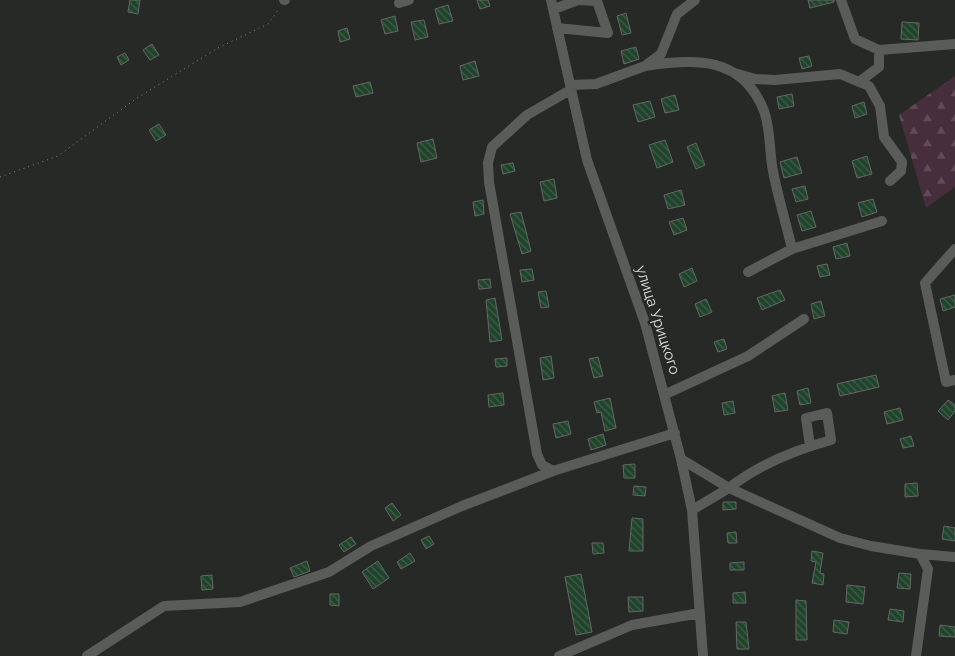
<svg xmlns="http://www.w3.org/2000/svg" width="955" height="656" viewBox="0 0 955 656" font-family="Raleway,sans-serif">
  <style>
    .forest { fill: url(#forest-firs) }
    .building { fill: url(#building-back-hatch); stroke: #656865 }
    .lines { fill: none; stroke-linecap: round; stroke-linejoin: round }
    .path { stroke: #878a87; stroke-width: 1; stroke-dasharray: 1 4; stroke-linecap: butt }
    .minor { stroke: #5a5c5a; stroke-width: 10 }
    .labels { text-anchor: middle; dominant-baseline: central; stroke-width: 5; stroke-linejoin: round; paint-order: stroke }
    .street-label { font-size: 15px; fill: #dee0de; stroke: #262926 }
  </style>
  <defs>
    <pattern id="forest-firs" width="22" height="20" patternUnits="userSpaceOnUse" patternTransform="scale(1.25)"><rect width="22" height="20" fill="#462e3c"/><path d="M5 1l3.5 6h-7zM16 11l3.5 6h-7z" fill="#604c58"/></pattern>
    <pattern id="building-back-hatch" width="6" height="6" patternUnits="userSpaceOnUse" patternTransform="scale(1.25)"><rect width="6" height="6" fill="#20432b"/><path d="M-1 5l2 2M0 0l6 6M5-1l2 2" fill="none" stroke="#405e49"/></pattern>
  </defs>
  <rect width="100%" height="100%" fill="#262926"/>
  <path class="forest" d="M955,76v111l-29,21 -27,-93z"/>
  <path class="building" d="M130,0h10l-2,14 -10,-2z
    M477,0h11l2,6 -10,3z
    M808,0h26v2l-24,6z
    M448,5l5,16 -14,3 -4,-15z
    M626,13l5,20 -9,2 -5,-19z
    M395,16l3,15 -13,3 -4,-14z
    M424,20l4,17 -13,3 -4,-18z
    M902,22l17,1 -1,17 -17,-1z
    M347,28l3,11 -10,3 -2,-11z
    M152,44l7,11 -9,5 -7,-10z
    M636,47l3,12 -15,5 -3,-13z
    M125,53l4,7 -8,5 -4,-8z
    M809,56l3,10 -10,3 -3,-11z
    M475,61l4,15 -16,4 -3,-14z
    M370,82l3,11 -17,4 -3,-11z
    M792,94l2,12 -15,3 -2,-12z
    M675,95l4,15 -14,3 -4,-14z
    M650,101l5,16 -17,5 -5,-17z
    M864,102l3,12 -12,4 -3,-12z
    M159,124l7,11 -10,6 -7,-11z
    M433,139l4,19 -16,4 -4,-19z
    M665,140l8,22 -16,6 -8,-23z
    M696,143l9,22 -9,4 -9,-22z
    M867,156l5,18 -15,4 -5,-17z
    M797,157l5,16 -18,5 -4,-16z
    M513,163l2,8 -12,3 -2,-9z
    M554,179l3,19 -13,3 -4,-19z
    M805,186l3,13 -12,3 -4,-13z
    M681,190l4,15 -17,4 -4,-14z
    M873,199l4,13 -15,5 -4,-14z
    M483,200l1,14 -9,2 -2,-14z
    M811,211l5,16 -14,4 -5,-16z
    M521,212l10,39 -9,3 -12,-40z
    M683,218l4,12 -13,5 -5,-13z
    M847,243l3,13 -14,3 -3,-12z
    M827,264l3,11 -10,2 -3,-11z
    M692,268l5,13 -13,6 -5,-13z
    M532,269l2,11 -12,2 -2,-12z
    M490,279l1,9 -12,1 -1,-9z
    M780,290l5,10 -23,10 -5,-12z
    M546,291l3,16 -8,1 -3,-16z
    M955,295v12l-12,4 -3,-12z
    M495,298l7,42 -12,2 -4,-42z
    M706,299l6,13 -12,5 -5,-13z
    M821,301l4,15 -11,3 -3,-15z
    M724,339l3,10 -9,3 -4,-10z
    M551,356l3,22 -11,2 -3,-22z
    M598,357l5,19 -9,2 -5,-19z
    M507,358v8l-11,1 -1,-8z
    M876,375l3,12 -39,9 -3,-12z
    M808,388l3,15 -11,2 -3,-14z
    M503,393l1,12 -15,2 -1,-12z
    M785,393l3,17 -13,2 -3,-16z
    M610,398l6,30 -11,3 -4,-19 -4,1 -3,-11z
    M948,400l7,5v6l-7,9 -10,-9z
    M733,401l2,12 -11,2 -2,-12z
    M900,408l3,12 -16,4 -3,-12z
    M568,421l3,13 -15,4 -3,-14z
    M603,434l3,11 -15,5 -3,-11z
    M911,436l3,10 -11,2 -3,-9z
    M635,464v14h-11l-1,-13z
    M917,483l1,13 -13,1v-13z
    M634,486l12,1 -1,9 -12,-1z
    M723,502h13v7l-13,1z
    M392,503l9,12 -8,6 -8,-13z
    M632,518l11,1v32h-14z
    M944,526l11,2v13l-13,-2z
    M736,532l1,11h-9l-1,-10z
    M429,536l5,8 -8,5 -5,-9z
    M351,537l5,7 -12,8 -5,-7z
    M592,543h11l1,10 -11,1z
    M812,551l11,2 -3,20 4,1 -1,11 -11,-2 4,-21 -5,-1z
    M410,553l5,8 -14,8 -4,-7z
    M307,561l3,10 -16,6 -4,-9z
    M378,561l11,17 -16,11 -11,-17z
    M744,562v8h-14v-7z
    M899,573l12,1 -1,15 -13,-1z
    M581,574l11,58 -16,3 -11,-58z
    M212,575l1,14 -11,1 -1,-14z
    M847,585l18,2 -2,17 -17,-2z
    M745,592l1,11h-13v-10z
    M330,594h9v12l-9,-1z
    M628,597h15v14l-14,1z
    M796,600l10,1 1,39h-11z
    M890,609l14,2 -1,11 -15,-2z
    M834,620l15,2 -2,12 -14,-2z
    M736,622h10l3,27h-12z
    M940,625l15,2v10l-16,-1z"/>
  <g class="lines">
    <path class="path" d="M0,177l58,-21 79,-58 81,-50 50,-24 11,-15"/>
    <path class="minor" d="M284,0h1
      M551,0l36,160 58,163 36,136 11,51 11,146
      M841,0l14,39 24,11 76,-6
      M399,3l10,-3
      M554,9l24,-9 19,1 11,32 -51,-5
      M645,66c49,-8 98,-10 119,45 7,19 5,41 9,60 5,26 13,52 19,78l90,-28
      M738,74l17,5 20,1 65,-6 29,12 11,20 4,31 18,25 -1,9 -11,10
      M859,82l20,-15v-17
      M571,85l25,-1 49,-18 16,-12 16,-40 18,-14
      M955,249l-30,34 21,99 9,-2
      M748,272l44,-23
      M666,394l82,-38 56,-37
      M681,459l48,29c29,-23 66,-38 102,-48l-4,-27 -21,5 4,28
      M553,471l-11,-6 -5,-11 -48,-272 -1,-19 4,-16 35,-32 45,-26
      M692,510l37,-22 111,50 31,8 49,8 8,15 -12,87
      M920,554l35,3
      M87,656l77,-50 76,-4 89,-30 42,-26 91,-40 91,-35 122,-38
      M559,656l73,-31 68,-12"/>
  </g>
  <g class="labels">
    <g class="street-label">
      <text transform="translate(658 320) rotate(72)">улица Урицкого</text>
    </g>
  </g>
</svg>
